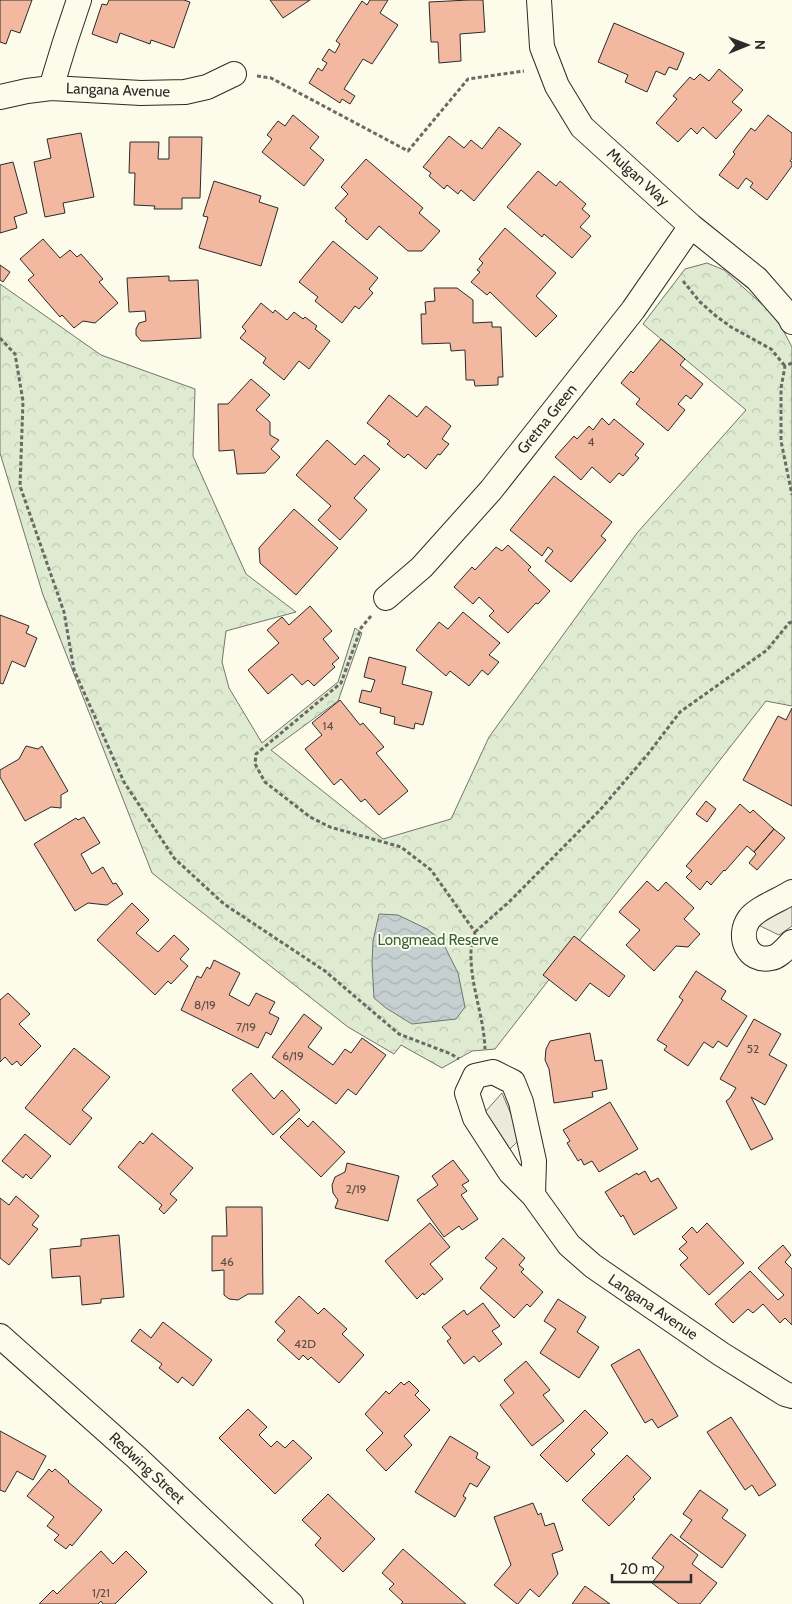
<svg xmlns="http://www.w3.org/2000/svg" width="792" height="1604" viewBox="0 0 792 1604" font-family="Cabin,sans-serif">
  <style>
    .park { fill: url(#park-crowns); stroke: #74746e }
    .parking { fill: #eceadb; stroke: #74746e }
    .water { fill: url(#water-waves); stroke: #74746e }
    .building { fill: #f2b8a0; stroke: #2b2b2b }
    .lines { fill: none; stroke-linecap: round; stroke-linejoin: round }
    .street-casing { stroke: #2b2b2b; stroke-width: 26 }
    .path { stroke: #6a6964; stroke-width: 3; stroke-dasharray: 4 2.5; stroke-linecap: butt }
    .street { stroke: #fdfbea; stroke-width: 24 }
    .labels { text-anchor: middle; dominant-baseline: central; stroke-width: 4; stroke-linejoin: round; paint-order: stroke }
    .number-label { font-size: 12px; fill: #5d4e48 }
    .street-label { font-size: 15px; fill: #2b2b2b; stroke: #fdfbea }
    .park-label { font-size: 15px; fill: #34623c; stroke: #fdfbea }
  </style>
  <defs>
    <pattern id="park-crowns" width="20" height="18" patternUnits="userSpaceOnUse" patternTransform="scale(1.25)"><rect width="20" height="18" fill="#deebd1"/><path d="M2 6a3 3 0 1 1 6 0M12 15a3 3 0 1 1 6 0" fill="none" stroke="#bfcab4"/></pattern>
    <pattern id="water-waves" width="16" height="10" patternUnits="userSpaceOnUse" patternTransform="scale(1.25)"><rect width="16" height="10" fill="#c7d0d0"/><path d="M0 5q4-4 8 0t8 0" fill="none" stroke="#abb3b3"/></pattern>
  </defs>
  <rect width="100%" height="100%" fill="#fdfbea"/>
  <path class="park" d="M707,263l17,7 52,47 16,30v359l-26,-5 -271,348 -23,2 -30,17 -41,-23 -7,9 -46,-27 -196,-154 -109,-278 -43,-142v-169l101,71 94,34 -2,67 53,118 50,38 -70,19 -4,31 7,26 33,55 76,-61 17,-54 7,5 -24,68 -67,49 112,89 68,-20 38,-82 148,-204 109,-123 -103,-86 42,-55z"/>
  <path class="parking" d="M792,899v27l-13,9 -23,-11z
    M502,1093l19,45 -18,18 -18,-44z"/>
  <path class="water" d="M379,914l19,1 29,14 15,12 16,32 7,34 -9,12 -44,5 -26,-16 -12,-10 -2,-35 1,-22z"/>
  <path class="building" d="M0,0h32l-12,33 -9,-3 -5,14 -6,-2z
    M109,0h75l6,2 -16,46 -23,-8 -1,4 -30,-11 -3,10 -25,-9 10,-30 5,1z
    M270,0h40l-27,18z
    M370,0h18l-8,13 18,12 -26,39 -9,-5 -19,30 11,7 -5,8 -8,-5 -2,4 -31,-20 9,-15 4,3 5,-8 -5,-3 7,-11 6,4 5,-9 -4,-3 26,-40 5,4z
    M469,0h14l2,32 -25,2 1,27 -22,2 -1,-21h-7l-2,-40z
    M614,23l70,30 -7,17 -8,-3 -4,8 -9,-4 -9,21 -22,-10 3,-7 -30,-13z
    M719,69l24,21 -11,12 10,8 -26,29 -13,-12 -6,7 -6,-6 -13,14 -22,-19 21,-24 -4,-3 17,-19 4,3 6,-6 9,7z
    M293,115l26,22 -9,11 14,12 -20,26 -42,-34 10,-13 -5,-4 11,-14 7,5z
    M768,115l24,18v25l-2,3 2,1v4l-25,34 -17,-13 3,-4 -7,-5 -8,11 -19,-14 16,-21 -2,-2 18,-24 4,3z
    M499,127l22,17 -47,57 -13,-11 -3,4 -11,-9 -3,4 -15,-13 2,-3 -8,-6 26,-31 15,12 7,-8 11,9z
    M81,133l13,64 -31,6 2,10 -20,4 -11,-55 17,-4 -4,-19z
    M169,137h33l-2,61h-18v11h-28l1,-3 -21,-1 1,-32h-6l1,-31h29l-1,17h11z
    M366,159l57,49 -4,5 21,18 -18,20h-14l-29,-25 -12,14 -22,-19 2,-2 -12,-11 13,-14 -7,-7z
    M13,162l14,51 -13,4 3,11 -17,5v-68z
    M538,171l18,15 4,-5 26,23 -4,5 8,7 -10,11 11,9 -19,22 -28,-24 -2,3 -35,-30z
    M214,181l47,15 -2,6 19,6 -17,58 -62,-18 9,-31 -5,-1z
    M505,228l51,45 -20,23 21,20 -21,21 -46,-45 -3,3 -16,-13 9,-10 -3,-2 6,-7 -4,-4z
    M43,239l17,19 10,-8 7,7 4,-3 22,25 -4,3 19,21 -23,20 -12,-2 -9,7 -12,-13 -2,2 -32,-37 6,-5 -14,-16z
    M333,241l45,37 -9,11 4,4 -14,16 -4,-3 -13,17 -27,-22 3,-4 -19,-15z
    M0,265l10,7 -7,10 -3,-2z
    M169,276v5l29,-1 3,58 -53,3h-7l-5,-6v-6l3,-6 7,-2 -1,-10 -16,1 -2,-34z
    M434,288h23l16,12v23l19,-1v5h9l2,50h-5v8l-23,1 -1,-6h-8l-1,-30 -14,1 -1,-8 -28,1 -1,-30h5l-1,-12 10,-1z
    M261,303l12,10 2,-3 12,10 7,-8 9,7 2,-2 12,9 -2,3 15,12 -21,28 -10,-8 -15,19 -21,-17 3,-5 -26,-20 6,-7 -4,-4z
    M661,339l24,20 -5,6 23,19 -12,15 -5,-4 -8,9 7,6 -17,21 -32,-27 4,-5 -19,-16 10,-12 2,2z
    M251,379l19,16 -14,15 14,12v13l9,5 -8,9 9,8 -15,16 -28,1 -3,-24 -15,1 -1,-47h10z
    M389,395l28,22 9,-11 25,20 -9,13 7,5 -9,11 -2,-1 -12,15 -18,-15 -4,4 -17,-14 3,-3 -23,-18z
    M602,418l7,7 5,-6 30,25 -9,11 4,3 -16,18 -4,-3 -9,10 -18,-16 -11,13 -26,-23 19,-21 3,3 12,-13 4,4z
    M327,440l28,25 9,-10 16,14 -26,29 13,12 -27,30 -22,-20 13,-14 -35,-31z
    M554,476l58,46 -11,14 5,4 -35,42 -26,-21 8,-10 -5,-4 -6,9 -32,-26z
    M294,509l44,39 -42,47 -36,-32 -1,-15z
    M508,545l23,22 -3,3 22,21 -12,13 -2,-1 -28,30 -19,-17 5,-5 -15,-14 -6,7 -19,-17 18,-20 3,3 21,-23 6,4z
    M310,606l22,25 -9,8 16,19 -7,6 3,3 -21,19 -6,-6 -6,5 -10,-11 -24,20 -20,-24 31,-27 -12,-13 15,-13 7,8z
    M463,612l37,31 -11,12 10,7 -11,13 -6,-5 -13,16 -19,-15 -4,5 -30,-26 23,-28 9,7z
    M0,615l29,11 -3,7 11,5 -12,29 -13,-6 -9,23 -3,-1z
    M369,657l37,10 -4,17 30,8 -9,33 -8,-2 -1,6 -20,-5 1,-7 -15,-4 1,-5 -22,-6 3,-12 9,2 4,-12 -11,-3z
    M340,700l20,25 3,-2 21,24 -8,6 32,38 -29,24 -14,-16 -4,3 -20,-23 -7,6 -29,-36 17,-14 -10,-12z
    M792,708v98l-49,-26 35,-64 8,4z
    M26,746l12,3 4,-3 26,45 -7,4v13l-10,-1 -26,14 -25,-44v-7l19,-11z
    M706,801l10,8 -9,13 -11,-8z
    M740,804l10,9 3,-3 21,19 -20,23 -7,-6 -22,25 -1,-1 -13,15 -4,-4 -7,9 -14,-13 6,-6 -6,-5z
    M84,817l16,26 -19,11 11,20 11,-7 10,17 3,-1 7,11 -16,11 -19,-2 -13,8 -41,-67 42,-26 2,2z
    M774,829l11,9 -28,32 -8,-7 7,-9 -2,-2z
    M647,881l11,10 8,-9 28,26 -10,11 16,15 -12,13 -12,-1 -22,25 -28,-26 14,-15 -21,-18z
    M132,903l17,17 -13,13 22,19 16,-17 15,14 -9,10 8,7 -17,18 -3,-3 -13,14 -58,-55z
    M574,936l51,40 -16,21 -19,-14 -14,18 -33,-26z
    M214,960l26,13 -11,22 20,11 7,-13 19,9 -6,11 10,5 -8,17 -5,-3 -8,16 -77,-38 16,-34 4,2 6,-11 3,2z
    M696,971l30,20 -5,8 26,17 -20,31 -9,-6 -5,7 -9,-6 -16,24 -24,-16 3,-4 -10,-6 26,-40 -4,-3z
    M8,993l22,21 -11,10 22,22 -20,20 -4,-5 -5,4 -7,-8 -5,5v-62z
    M304,1014l18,14 -14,19 25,18 12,-16 6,4 11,-15 24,17 -30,40 -8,-6 -12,15 -64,-47z
    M754,1019l27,15 -12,21 18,10 -22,40 -14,-8 22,42 -22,11 -25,-49 4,-3 6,-10 -16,-9z
    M590,1033l5,28 7,-1 5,29 -15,3 1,5 -39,6 -5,-34 -4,-9 1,-11 4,-8z
    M74,1048l36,29 -28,33 10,8 -22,27 -45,-37z
    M251,1073l23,26 8,-9 18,20 -27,25 -41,-45z
    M610,1102l28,47 -39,23 -7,-11 -8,4 -3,-6 -3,2 -11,-18 3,-2 -7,-11z
    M299,1118l9,9 5,-6 32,31 -24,25 -41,-40z
    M152,1133l41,35 -23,26 7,6 -13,14 -5,-5 3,-4 -44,-38 22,-26 3,3z
    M25,1134l26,22 -20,23 -5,-5 -3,4 -21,-17z
    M453,1160l16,21 -7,4 5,6 -6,4 17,24 -16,11 -3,-4 -15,11 -27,-37 21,-15 -6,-9z
    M347,1163l52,13 -11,45 -53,-13 3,-8 -5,-7 -1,-8 3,-8 10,-5z
    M645,1171l6,11 7,-4 19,30 -43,27 -11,-20 -2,2 -16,-25 32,-19 1,2z
    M16,1196l23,20 -7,9 6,4 -29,36 -9,-7v-60l9,7z
    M226,1207h36l1,87h-15l-10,6 -9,-1 -5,-4v-25l-12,1v-35h15z
    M430,1223l20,24 -20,17 13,15 -19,16 -1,-2 -6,6 -32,-38z
    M707,1223l37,40 -35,32 -29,-30 8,-7 -9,-9 8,-7 -5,-5 10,-10 5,6z
    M119,1235l5,62 -23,2v4l-19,2 -2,-29 -28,2 -2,-29 31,-3v-7z
    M503,1238l22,20 -6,7 5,4 -3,3 22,20 -13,15 -3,-3 -13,14 -34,-30 17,-20 -12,-10z
    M783,1245l8,10 -6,7 7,7v56l-7,-7 -5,5 -17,-19 -10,9 -5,-4 -15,14 -18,-19 35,-33 28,29 6,-5 -26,-27z
    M299,1296l19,18 6,-6 23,21 -5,5 22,21 -25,28 -28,-26 -3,3 -5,-5 -4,5 -22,-20 8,-9 -10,-9z
    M558,1299l28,18 -9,15 22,15 -20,31 -39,-25 16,-24 -12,-8z
    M483,1303l17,23 -8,5 10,13 -23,18 -5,-6 -10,8 -17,-23 4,-3 -9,-11 22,-17 3,5z
    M163,1322l49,38 -19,26 -11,-9 -4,6 -19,-15 3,-4 -31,-23 9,-12 11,9z
    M639,1349l39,67 -20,12 -6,-9 -7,4 -34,-58z
    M526,1361l24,29 -7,5 21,26 -32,25 -32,-41 14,-12 -10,-13z
    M409,1381l10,10 -4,4 15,15 -26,26 8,9 -26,26 -20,-21 17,-17 -18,-19 21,-23 3,3 12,-12 3,3z
    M248,1409l19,18 -8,8 12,12 6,-6 8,7 8,-8 19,18 -37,36 -56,-56z
    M585,1410l23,23 -17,17 4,4 -28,28 -27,-27z
    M731,1417l45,68 -17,11 -7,-11 -7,5 -38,-58z
    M0,1431l46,25 -13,24 -16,-9 -12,21 -5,-2z
    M450,1436l28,17 -2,5 14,9 -13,20 -7,-4 -7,13 3,2 -11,19 -40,-25z
    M627,1455l24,23 -18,19 2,2 -26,27 -27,-26z
    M49,1469l3,3 3,-3 14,12 -1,1 34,28 -30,36 -2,-2 -4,5 -12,-9 5,-5 -12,-9 7,-9 -27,-21z
    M700,1490l28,20 -6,8 24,17 -24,33 -42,-31 12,-17 -9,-6z
    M328,1494l47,45 -32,33 -28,-27 6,-7 -19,-18z
    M533,1503l5,12 3,-2 4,13 9,-3 9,27 -11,4 6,20 -19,23 -9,-8 -12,15h-1l-23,-19 17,-20 -17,-48z
    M671,1534l27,21 -6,9 25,19 -17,21h-21l-27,-21 12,-16 -12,-9z
    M403,1549l63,55h-65l2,-2 -14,-13 5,-5 -12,-11z
    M101,1551l12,13 13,-13 21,21 -32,32h-12l-2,-3 -3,3h-59l14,-14 4,4z
    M585,1586l25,18h-38z"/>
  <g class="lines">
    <g class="street-casing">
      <path id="street" d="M539,0l3,47 15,39 25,41 109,99 66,53 32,37 3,6
        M51,88l14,-46 14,-42
        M0,97l27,-6 24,-3 90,5 44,-1 22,-5 27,-13
        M386,598l36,-31 69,-77 142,-180 58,-84
        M792,892c-12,8 -35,16 -43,27 -12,17 -2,44 22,39 8,-1 15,-10 21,-16
        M533,1195l1,-34 -13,-59 -8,-20 -20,-10 -18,4 -8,17 8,25 35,54 23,23 36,50 24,21 128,88 64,40 7,2
        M0,1336l136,121 155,147"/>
    </g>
    <path class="path" d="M257,76l14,2 137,73 60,-72 56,-8
      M683,281l17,21 16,14 15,11 40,22 14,17
      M0,338l15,16 8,47 -3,85 44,126 10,58 50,112 50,76 50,46 101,67 74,63 52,20 8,5
      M792,363l-7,3 -4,22v53l11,54
      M371,616l-10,12 -20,55 -85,71 -1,10 10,18 45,35 20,10 71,20 30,23 44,62c-2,7 -4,13 -4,20 -1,33 13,64 14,97
      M475,932l34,-30 91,-92 48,-56 32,-42 87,-62 22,-27 3,-1"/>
    <use href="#street" class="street"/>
  </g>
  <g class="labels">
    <g class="number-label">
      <text x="591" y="441">4</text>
      <text x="328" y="725">14</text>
      <text x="205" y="1004">8/19</text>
      <text x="246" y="1026">7/19</text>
      <text x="753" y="1048">52</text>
      <text x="293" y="1055">6/19</text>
      <text x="356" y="1188">2/19</text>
      <text x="227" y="1261">46</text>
      <text x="305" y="1343">42D</text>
      <text x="101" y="1592">1/21</text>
    </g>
    <g class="street-label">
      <text transform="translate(118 90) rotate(2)">Langana Avenue</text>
      <text transform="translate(638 177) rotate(42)">Mulgan Way</text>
      <text transform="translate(547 419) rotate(-51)">Gretna Green</text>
      <text transform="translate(653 1307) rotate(34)">Langana Avenue</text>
      <text transform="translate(147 1468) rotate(43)">Redwing Street</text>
    </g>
    <g class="park-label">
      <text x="438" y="940">Longmead Reserve</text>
    </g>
  </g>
  <g transform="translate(747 45) rotate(89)" stroke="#fdfbea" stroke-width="4" paint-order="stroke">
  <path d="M0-4L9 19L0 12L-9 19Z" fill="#2b2b2b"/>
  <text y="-8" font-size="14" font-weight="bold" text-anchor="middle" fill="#2b2b2b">N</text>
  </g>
  <path d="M612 1574v8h79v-8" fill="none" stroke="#2b2b2b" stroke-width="2.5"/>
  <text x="620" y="1574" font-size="15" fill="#2b2b2b" stroke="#fdfbea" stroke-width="4" paint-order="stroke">20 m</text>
</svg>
